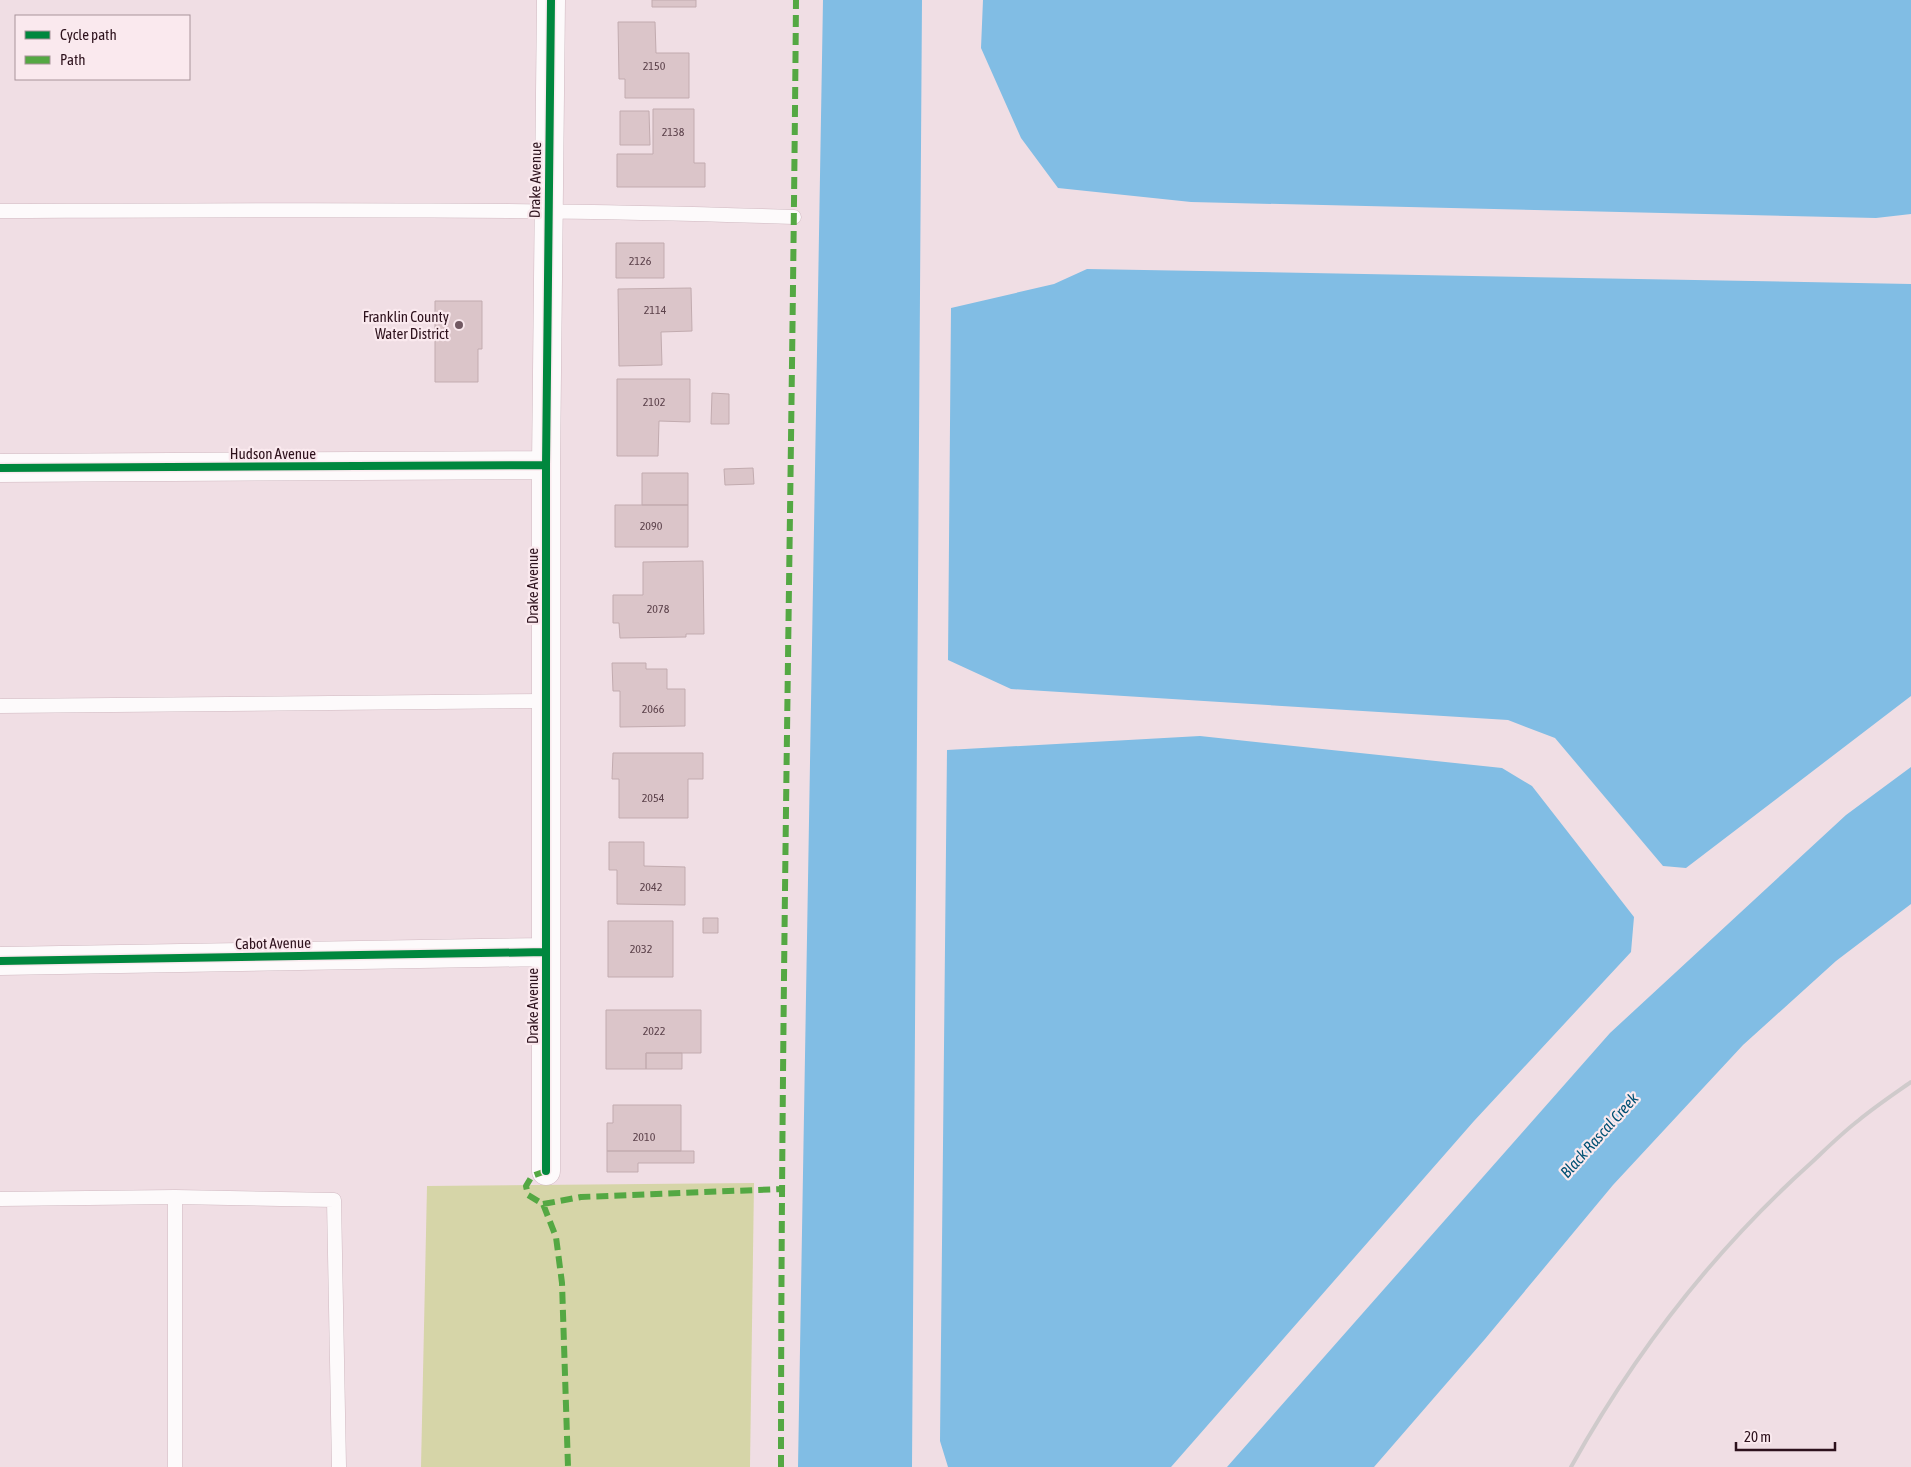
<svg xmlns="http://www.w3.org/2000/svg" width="1911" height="1467" viewBox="0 0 1911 1467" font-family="'Asap Condensed',sans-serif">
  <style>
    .green { fill: #d6d5a8 }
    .water { fill: #81bde4 }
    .building { fill: #dbc5c9; stroke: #c2abaf }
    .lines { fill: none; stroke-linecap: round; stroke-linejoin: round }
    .lane-casing { stroke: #d0b9c1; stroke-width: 15 }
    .street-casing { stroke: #d0b9c1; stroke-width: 29 }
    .lane { stroke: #fdfafb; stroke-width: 14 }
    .street { stroke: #fdfafb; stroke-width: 28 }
    .rail { stroke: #cfcacb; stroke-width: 4 }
    .quiet { stroke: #54a843; stroke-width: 6; stroke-dasharray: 12 6; stroke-linecap: butt }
    .cycleway-casing { stroke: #fae9ee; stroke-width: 11 }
    .cycleway { stroke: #00873e; stroke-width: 8 }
    .poi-dot { fill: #715962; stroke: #fae9ee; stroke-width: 2 }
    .labels { text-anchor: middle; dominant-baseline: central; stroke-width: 4.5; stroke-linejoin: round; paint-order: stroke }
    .number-label { font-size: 12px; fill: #5c424b }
    .street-label { font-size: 15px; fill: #2d111c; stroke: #fae9ee }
    .poi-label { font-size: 15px; fill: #2d111c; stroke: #fae9ee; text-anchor: end }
    .water-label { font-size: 16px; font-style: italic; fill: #025174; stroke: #fae9ee }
  </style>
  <rect width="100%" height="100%" fill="#f0dee4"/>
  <path class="green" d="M754,1183l-4,284h-329l6,-281z"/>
  <path class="water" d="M823,0h99l-10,1467h-114z
    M983,0h928v214l-35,4 -685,-16 -133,-14 -37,-50 -40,-90z
    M1087,269l824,15v412l-225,172 -23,-2 -108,-128 -47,-18 -497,-31 -63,-29 3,-352 103,-24z
    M1200,736l302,32 30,18 102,131 -3,35 -157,169 -303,346h-223l-8,-26 7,-691z
    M1911,767v137l-75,57 -93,84 -130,140 -128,154 -111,128h-147l383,-434 236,-218z"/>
  <path class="building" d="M652,0h44v7h-44z
    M618,22h37l1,31h33v45h-64v-19h-6z
    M653,109h41v54h11v24h-88v-33h36z
    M620,111h29l1,34h-30z
    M616,243h48v35h-48z
    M691,288l1,43 -31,1 1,33 -43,1 -1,-77z
    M435,301h47v48h-4v33h-43z
    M617,379h73v43l-31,-1 -1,35h-41z
    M712,393l17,1v30h-18z
    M753,468l1,16 -29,1 -1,-16z
    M642,473h46v32h-46z
    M615,505h73v42h-73z
    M703,561l1,73h-18v3l-66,1 -1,-15h-6v-28h30v-33z
    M612,663h34v6h21v20h18v37l-65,1v-36h-7z
    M613,753h90v26h-15v39h-69v-39h-7z
    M609,842h35v24l41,1v38l-68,-1v-34h-8z
    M703,918h15v15h-15z
    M608,921h65v56h-65z
    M606,1010h95v43h-55v16h-40z
    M646,1053h36v16h-36z
    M613,1105h68v46h-74v-28h6z
    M607,1151h87v12h-56v9h-31z"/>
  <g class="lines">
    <g class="lane-casing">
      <path id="lane" d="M0,211c265,-1 530,-3 794,6
        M0,706l546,-5
        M0,1199l175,-2 159,3 5,267
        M175,1467v-270"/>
    </g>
    <g class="street-casing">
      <path id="street" d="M0,468l546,-3
        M0,961l546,-9
        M546,1171v-706l5,-465"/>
    </g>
    <use href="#lane" class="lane"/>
    <use href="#street" class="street"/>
    <path class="rail" d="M1571,1467c64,-115 142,-216 240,-304 16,-15 31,-30 48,-43 17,-14 35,-26 52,-38"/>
    <path class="quiet" d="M546,1171l-14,5 -6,10 2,9 15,9 13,33 6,46 6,184
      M543,1204l38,-7 200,-8
      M781,1467c0,-489 11,-978 15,-1467"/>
    <g class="cycleway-casing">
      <path id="cycleway" d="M0,468l546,-3
        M0,961l546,-9
        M546,1171v-706l5,-465"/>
    </g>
    <use href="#cycleway" class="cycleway"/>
  </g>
  <circle class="poi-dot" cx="459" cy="325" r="5"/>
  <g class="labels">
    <g class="number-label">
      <text x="654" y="66">2150</text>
      <text x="673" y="132">2138</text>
      <text x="640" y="261">2126</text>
      <text x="655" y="310">2114</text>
      <text x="654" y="402">2102</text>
      <text x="651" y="526">2090</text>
      <text x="658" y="609">2078</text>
      <text x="653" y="709">2066</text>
      <text x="653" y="798">2054</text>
      <text x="651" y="887">2042</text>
      <text x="641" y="949">2032</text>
      <text x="654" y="1031">2022</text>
      <text x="644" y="1137">2010</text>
    </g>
    <g class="street-label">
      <text transform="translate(535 180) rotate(-89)">Drake Avenue</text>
      <text x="273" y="453">Hudson Avenue</text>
      <text transform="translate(532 586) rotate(-90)">Drake Avenue</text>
      <text transform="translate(273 943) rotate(-1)">Cabot Avenue</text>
      <text transform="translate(532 1006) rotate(-90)">Drake Avenue</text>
    </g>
    <g class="poi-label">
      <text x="449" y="316">Franklin County<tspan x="449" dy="17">Water District</tspan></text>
    </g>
    <g class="water-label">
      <text transform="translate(1599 1135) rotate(-48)">Black Rascal Creek</text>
    </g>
  </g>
  <rect x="15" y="15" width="175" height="65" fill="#fae9ee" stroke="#a8939a"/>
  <rect x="25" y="31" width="25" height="8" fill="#00873e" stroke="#a8939a"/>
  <text x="60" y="40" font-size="15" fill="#2d111c">Cycle path</text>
  <rect x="25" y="56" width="25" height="8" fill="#54a843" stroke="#a8939a"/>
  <text x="60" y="65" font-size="15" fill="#2d111c">Path</text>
  <path d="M1736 1442v8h99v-8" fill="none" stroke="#2d111c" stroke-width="2.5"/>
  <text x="1744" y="1442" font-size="15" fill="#2d111c" stroke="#fae9ee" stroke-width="4" paint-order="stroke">20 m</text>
</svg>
